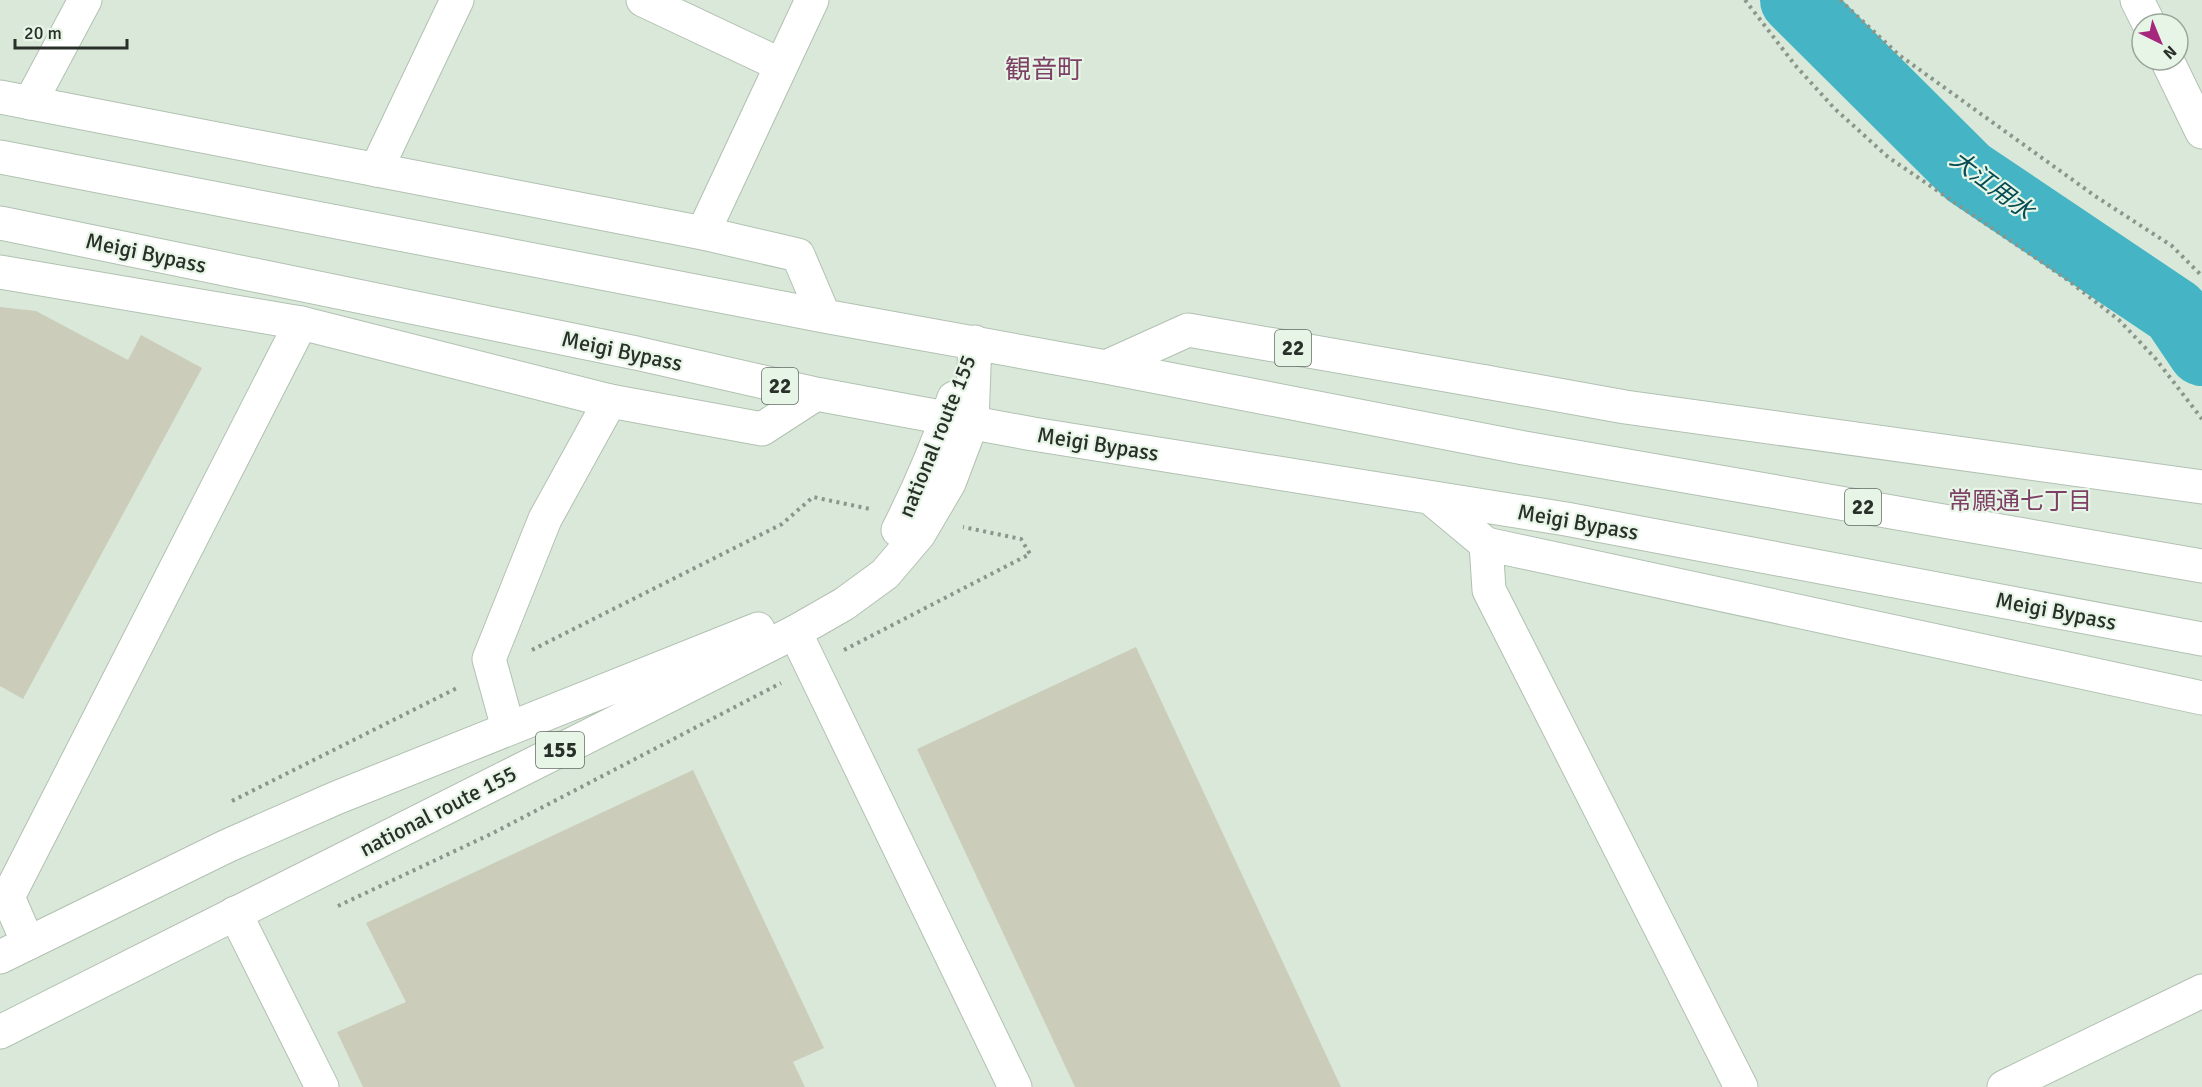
<svg xmlns="http://www.w3.org/2000/svg" width="2202" height="1087" viewBox="0 0 2202 1087" font-family="Signika,'Noto Sans JP',sans-serif">
  <style>
    .lines { fill: none; stroke-linecap: round; stroke-linejoin: round }
    .river { stroke: #45b5c6; stroke-width: 68 }
    .building { fill: #cbcdba }
    .minor-casing { stroke: #b2c1b2; stroke-width: 35 }
    .highway-casing { stroke: #b2c1b2; stroke-width: 35 }
    .path { stroke: #8b968a; stroke-width: 4; stroke-dasharray: 3 4.5; stroke-linecap: butt }
    .minor { stroke: #fff; stroke-width: 33 }
    .highway { stroke: #fff; stroke-width: 33 }
    .labels { text-anchor: middle; dominant-baseline: central; stroke-width: 4.5; stroke-linejoin: round; paint-order: stroke }
    .shield { fill: #e6f5e6; stroke: #626a62; stroke-width: 1.5 }
    .shield-label { font-size: 21px; font-weight: bold; fill: #292f29 }
    .street-label { font-size: 22px; fill: #292f29; stroke: #e6f5e6 }
    .water-label { font-size: 24px; font-style: italic; fill: #054b54; stroke: #e6f5e6 }
    .neighbourhood-label { font-size: 24px; fill: #7e3f65; stroke: #e6f5e6 }
    .quarter-label { font-size: 26px; fill: #7e3f65; stroke: #e6f5e6 }
  </style>
  <rect width="100%" height="100%" fill="#d9e8d8"/>
  <g class="lines">
    <path class="river" d="M1794,0l174,173 207,139 27,40"/>
  </g>
  <path class="building" d="M0,307l36,4 92,49 13,-25 61,33 -179,331 -23,-13z
    M1136,647l205,440h-266l-158,-338z
    M693,770l131,278 -31,14 12,25h-442l-26,-55 69,-30 -40,-79z"/>
  <g class="lines">
    <g class="minor-casing">
      <path id="minor" d="M643,0l138,65
        M2137,0l12,24
        M2167,60l35,72
        M30,103l55,-103
        M376,170l81,-170
        M703,233l109,-233
        M1486,382l139,25 577,80
        M795,632l220,455
        M508,728l-19,-69 56,-140 65,-118
        M235,913l87,174
        M28,943l-20,-46 293,-574
        M1741,1087l-252,-497 -3,-46 716,154
        M2004,1087l198,-96"/>
    </g>
    <g class="highway-casing">
      <path id="highway" d="M0,97l703,136 95,22 26,61
        M0,157l824,159 282,51 418,81 678,118
        M0,223l636,130 180,41 217,40 533,85 636,120
        M0,272l301,51 309,78 152,28 54,-35
        M1106,367l82,-37 298,52
        M1432,499l54,45
        M898,530c22,-43 40,-86 56,-132
        M0,957l227,-111 109,-48 422,-169
        M0,1032l795,-400 49,-28 41,-30 34,-40 30,-51 23,-61 3,-80"/>
    </g>
    <path class="path" d="M1745,0l50,65 39,43 54,49 177,121 54,42 36,38 47,61
      M1840,0l59,55 196,141 77,50 30,30
      M532,650l250,-126 31,-27 57,12
      M844,650l186,-96 -9,-15 -58,-12
      M232,801l227,-114
      M338,906l155,-73 288,-150"/>
    <use href="#minor" class="minor"/>
    <use href="#highway" class="highway"/>
  </g>
  <g class="labels">
    <g class="shield">
      <rect x="1275" y="330" width="36" height="36" rx="4.5"/>
      <rect x="762" y="368" width="36" height="36" rx="4.5"/>
      <rect x="1845" y="489" width="36" height="36" rx="4.5"/>
      <rect x="536" y="732" width="48" height="36" rx="4.5"/>
    </g>
    <g class="shield-label">
      <text x="1293" y="348">22</text>
      <text x="780" y="386">22</text>
      <text x="1863" y="507">22</text>
      <text x="560" y="750">155</text>
    </g>
    <g class="street-label">
      <text transform="translate(146 253) rotate(12)">Meigi Bypass</text>
      <text transform="translate(622 351) rotate(12)">Meigi Bypass</text>
      <text transform="translate(937 436) rotate(-68)">national route 155</text>
      <text transform="translate(1098 444) rotate(9)">Meigi Bypass</text>
      <text transform="translate(1578 522) rotate(10)">Meigi Bypass</text>
      <text transform="translate(2056 611) rotate(11)">Meigi Bypass</text>
      <text transform="translate(438 811) rotate(-27)">national route 155</text>
    </g>
    <g class="water-label">
      <text transform="translate(1992 185) rotate(37)">大江用水</text>
    </g>
    <g class="neighbourhood-label">
      <text x="2020" y="501">常願通七丁目</text>
    </g>
    <g class="quarter-label">
      <text x="1044" y="70">観音町</text>
    </g>
  </g>
  <g transform="translate(2160 42) rotate(137)"><circle r="28" fill="#e6f5e6" stroke="#9aa69a" stroke-width="1.5"/>
  <path d="M0-4.5L10 22L0 15L-10 22Z" fill="#a5287c"/>
  <text y="-9" font-size="16" font-weight="bold" text-anchor="middle" fill="#292f29">N</text>
  </g>
  <path d="M15 39v9h112v-9" fill="none" stroke="#292f29" stroke-width="3"/>
  <text x="24" y="39" font-size="18" fill="#292f29" stroke="#e6f5e6" stroke-width="4.5" paint-order="stroke">20 m</text>
</svg>
